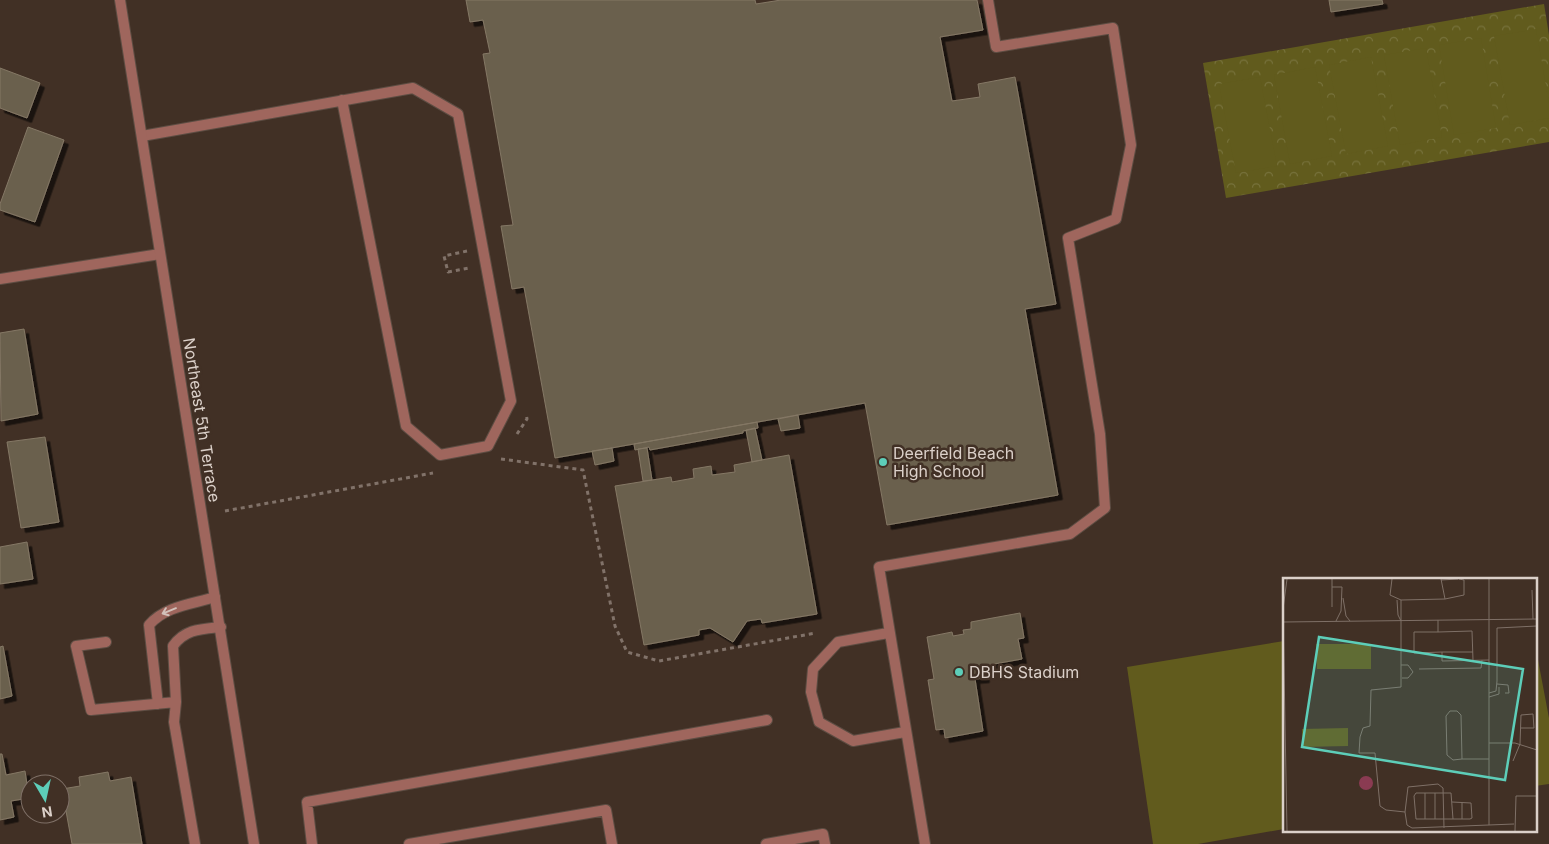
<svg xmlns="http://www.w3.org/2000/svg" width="1549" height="844" viewBox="0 0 1549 844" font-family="Inter,sans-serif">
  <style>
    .forest { fill: url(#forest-crowns) }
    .pitch { fill: #615b1d }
    .building { fill: #6b604e; stroke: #847865; filter: url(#shadow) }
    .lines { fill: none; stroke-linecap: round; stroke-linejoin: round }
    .service-casing { stroke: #5d4d43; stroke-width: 12 }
    .minor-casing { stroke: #5d4d43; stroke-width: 12 }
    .path { stroke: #817269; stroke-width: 3; stroke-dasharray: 4 4; stroke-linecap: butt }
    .service { stroke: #9f665d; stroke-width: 10 }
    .minor { stroke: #9f665d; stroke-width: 10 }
    .oneway { stroke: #d2c0b9 }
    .poi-dot { fill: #5dceb9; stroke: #413025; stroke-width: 2 }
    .labels { text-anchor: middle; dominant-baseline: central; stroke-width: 5; stroke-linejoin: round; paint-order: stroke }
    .street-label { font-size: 16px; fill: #dbd0c9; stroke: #413025 }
    .poi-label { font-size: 16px; fill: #dbd0c9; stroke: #413025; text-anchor: start }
    .inset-road { fill: none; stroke: #7f7067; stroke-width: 1 }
    .view { fill: #5dceb9; fill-opacity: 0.15; stroke: #5dceb9; stroke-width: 2.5 }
    .inset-edge { fill: none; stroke: #dbd0c9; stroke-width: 2.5 }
  </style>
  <defs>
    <pattern id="forest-crowns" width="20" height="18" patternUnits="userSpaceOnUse" patternTransform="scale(1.25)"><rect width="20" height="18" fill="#615b1d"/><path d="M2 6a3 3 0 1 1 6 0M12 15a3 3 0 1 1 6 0" fill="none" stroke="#77723c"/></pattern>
    <filter id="shadow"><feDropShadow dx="4.5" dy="4.5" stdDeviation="0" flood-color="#0009"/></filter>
  </defs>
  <rect width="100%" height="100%" fill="#413025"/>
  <path class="forest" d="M1544,4l5,31v107l-323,56 -23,-135z"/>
  <path class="pitch" d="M1536,29l13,74v15l-39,7 -16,-89z
    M1481,38l15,90 -42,7 -15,-90z
    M1426,48l16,89 -42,8 -16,-90z
    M1371,57l17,89 -42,8 -17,-89z
    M1315,67l17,89 -42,8 -16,-89z
    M1260,77l17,89 -41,7 -17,-89z
    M1284,641v188l-86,15h-45l-26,-177z
    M1535,644l14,74v66l-14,2z"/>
  <path class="building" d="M466,0h289l1,4 25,-4h196l6,30 -43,7 12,64 28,-4 -2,-13 37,-7 41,227 -31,5 33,186 -171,30 -22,-122 -310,55 -31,-171 -12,2 -11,-63 12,-1 -30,-171 7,-1 -7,-33 -13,2z
    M1329,0h53l1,4 -52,8z
    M0,68l40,15 -13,35 -27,-10z
    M28,127l36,13 -29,82 -35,-12v-6z
    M24,329l14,85 -37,7 -1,-88z
    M798,415l2,13 -19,3 -3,-12z
    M757,422l1,6 -15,3v2l-93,17 -1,-3 -14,3 -1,-6z
    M755,428l7,32 -10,2 -6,-32z
    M45,437l14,85 -38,6 -14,-86z
    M612,448l2,13 -19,4 -3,-14z
    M647,448l5,32 -9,1 -5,-32z
    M789,455l28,159 -55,9 -1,-4 -14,2 -14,21 -23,-14 -11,2v5l-55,10 -29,-159 56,-9 1,5 22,-4 -1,-9 18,-3 1,9 23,-3 -1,-7z
    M27,542l6,37 -33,5v-37z
    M1020,613l4,25 -6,1 4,20 -39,7 2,12 -10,1 8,52 -38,7 -1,-9 -8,1 -8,-50 6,-1 -7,-42 25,-5 1,4 11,-2 -1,-4 8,-1v-7z
    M3,646l9,50 -12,3v-52z
    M0,754h2l4,21 19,-4 4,27 -18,3 3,16 -14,3z
    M108,772l2,9 21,-4 11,67h-70l-10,-55 18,-3 -1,-9z"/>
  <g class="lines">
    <g class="service-casing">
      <path id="service" d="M142,136l271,-48 45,26 53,287 -23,45 -48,9 -34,-29 -64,-326
        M0,279l160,-25
        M888,633l-50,9 -25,27 -2,23 8,30 34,19 52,-9
        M106,642l-30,4 15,64 85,-8
        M158,704l-9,-79c16,-19 44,-21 66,-28
        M195,844l-21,-122 2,-20 -3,-56c12,-17 28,-17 48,-19
        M312,844l-5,-42 460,-82
        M409,844l197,-34 6,34
        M766,844l57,-10 2,10
        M925,844l-46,-277 191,-33 35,-26 -5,-74 -32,-196 48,-19 15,-74 -18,-117 -117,19 -8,-47"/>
    </g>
    <g class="minor-casing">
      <path id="minor" d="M120,0l134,844"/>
    </g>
    <path class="path" d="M467,251l-23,5 4,16 21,-4
      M517,434l10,-15 -1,-6
      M501,459l82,11 32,156 12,26 32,9 157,-28
      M225,511l208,-38"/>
    <use href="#service" class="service"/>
    <use href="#minor" class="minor"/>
  </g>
  <defs><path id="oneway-shaft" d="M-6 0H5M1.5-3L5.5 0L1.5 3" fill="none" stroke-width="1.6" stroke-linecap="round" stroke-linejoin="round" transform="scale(1.25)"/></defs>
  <use class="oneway" href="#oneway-shaft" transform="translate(169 611) rotate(158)"/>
  <g class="poi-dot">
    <circle cx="883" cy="462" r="5"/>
    <circle cx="959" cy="672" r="5"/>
  </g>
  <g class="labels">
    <g class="street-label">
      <text transform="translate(202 420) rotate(81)">Northeast 5th Terrace</text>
    </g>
    <g class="poi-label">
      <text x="893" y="453">Deerfield Beach<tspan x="893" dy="18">High School</tspan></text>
      <text x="969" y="672">DBHS Stadium</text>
    </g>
  </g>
  <g transform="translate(1283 578)">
    <rect width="254" height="254" fill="#413025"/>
    <path d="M65,150v18l-46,1v-18z" fill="#615b1d"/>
    <path d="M33,66h55v25h-54z" fill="#615b1d"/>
    <path d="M76 205a7 7 0 1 1 14 0a7 7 0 1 1-14 0Z" fill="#8a3b52"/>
    <path class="inset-road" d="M49,1v8h10l-1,24 -5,10M109,1l-2,16 11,5 44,-1 -4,-20M158,2l17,-1M49,9v20M249,12l1,29M60,20l3,18 4,5M162,21l19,-4v-15l-5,-1M114,22l1,15 3,6M118,22v87l-30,3 -1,36 -7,2 -3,9 -1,16h16l5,53 6,4 19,2 2,13 5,3 102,-4M0,31l4,-30M0,35l4,218M155,42v12h-24v21l28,-1v9l47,-1M0,44l254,-3M155,54l34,-1 1,29M159,74h31M118,87h7l5,7 -5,6h-6M136,91l62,-1 1,-8M214,106l11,1 1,8h-4M206,115l7,-2 1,-10v-53l40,-2M206,119l10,-3v-7M206,165h26l22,7M179,181l-1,-44 -4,-4h-7l-4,5 1,39 6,5 9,-1h27M230,183l7,-17 1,-29 12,-1 1,14h-13M142,215v26M152,215v26M169,224l19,1 1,15 -2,1h-54l-2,-23 2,-3h35l2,26M179,224v17M122,234l3,-25 30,-3 5,4 1,40M206,247v-246M232,253l1,-35h21"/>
    <path class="view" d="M36,59l204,32 -18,111 -203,-33z"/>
    <rect width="254" height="254" class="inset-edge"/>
  </g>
  <g transform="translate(45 799) rotate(171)"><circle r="24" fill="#413025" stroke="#7f7067"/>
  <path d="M0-4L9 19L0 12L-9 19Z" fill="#5dceb9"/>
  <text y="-8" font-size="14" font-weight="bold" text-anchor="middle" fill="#dbd0c9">N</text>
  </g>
</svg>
